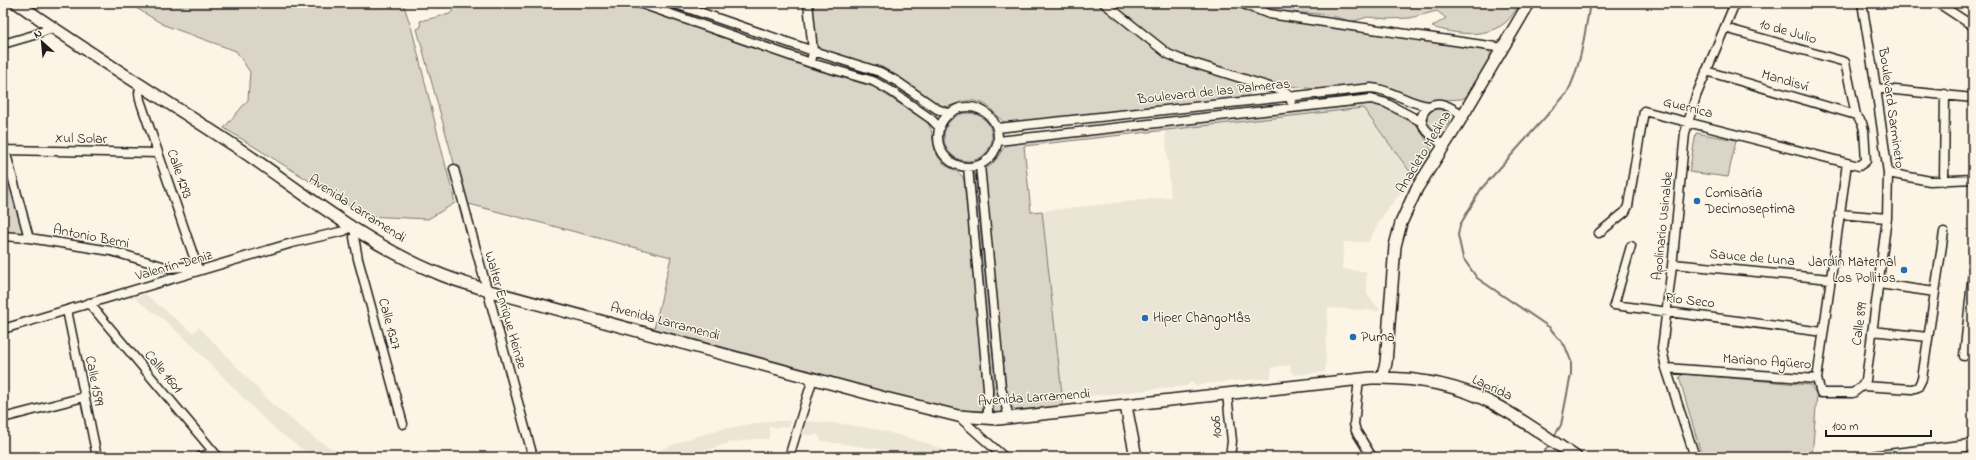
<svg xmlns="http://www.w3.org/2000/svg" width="1976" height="460" viewBox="0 0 1976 460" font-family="'Indie Flower',sans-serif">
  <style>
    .built { fill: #ebe5d6 }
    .green { fill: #dbd5c8; stroke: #7c7872 }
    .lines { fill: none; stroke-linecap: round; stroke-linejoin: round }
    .stream { stroke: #75726c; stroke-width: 2 }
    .street-casing { stroke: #1c1c1c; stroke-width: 11 }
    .secondary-casing { stroke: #1c1c1c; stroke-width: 14 }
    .street { stroke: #fcf5e5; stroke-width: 8 }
    .secondary { stroke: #fcf5e5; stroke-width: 11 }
    .poi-dot { fill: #1f6fb2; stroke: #fcf5e5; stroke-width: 1.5 }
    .labels { text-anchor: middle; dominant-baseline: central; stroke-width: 3; stroke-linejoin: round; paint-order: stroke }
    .street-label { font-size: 14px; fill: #1c1c1c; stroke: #fcf5e5 }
    .poi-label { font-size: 14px; fill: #1c1c1c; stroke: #fcf5e5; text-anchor: start }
  </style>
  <rect width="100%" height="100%" fill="#fcf5e5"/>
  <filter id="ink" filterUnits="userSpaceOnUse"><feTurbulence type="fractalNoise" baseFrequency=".025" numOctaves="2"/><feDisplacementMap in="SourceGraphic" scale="8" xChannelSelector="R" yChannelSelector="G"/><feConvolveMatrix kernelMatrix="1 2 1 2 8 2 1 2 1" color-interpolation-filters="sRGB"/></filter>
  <g filter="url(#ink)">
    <path class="built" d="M1363,108l51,71 -27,30 -19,33h-24l-2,27 24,3 1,22 14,17 -53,-3 -3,64 -30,3 -4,-3 -1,-7 -18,2 -1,8 -1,3 -59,5 -15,3 -5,-4 -4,4 -107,11 -1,-4 -17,2 -20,-184 129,-14 -6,-67z
      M145,294l48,39 6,-6 73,77 45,36 30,17h-34l-33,-24 -23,-21 -64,-66 -29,-26 -30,-22z
      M771,421h20l-2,6h-20v12h-14l-26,4 -44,14h-44l50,-19 31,-9z
      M803,421l41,3 36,6 50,14 31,13h-53l-29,-8 -58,-8 -2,-6h-20z"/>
    <path class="green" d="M128,3h275l9,27 43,173 -27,16 -62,-3 -142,-88 24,-28 2,-28 -14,-21 -72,-26z
      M458,3h169l182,65 65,19 52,34c10,10 4,26 13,37 6,10 22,13 25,21l21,210 -2,22 -32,-1 -297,-81 17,-72 -206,-54 -48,-174 4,-2 -1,-6 30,-7z
      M811,3h287l68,54 25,10 55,16 5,3 1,4 -6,7 -240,26c-9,-4 -13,-16 -24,-20 -20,-8 -29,7 -43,3l-57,-37 -63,-20 -3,-4z
      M1110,3h120l20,10 11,3 228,34 2,5 -23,40 -6,4 -37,2 -44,-16 -66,4 -40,-5 -87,-26 -18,-7z
      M1253,3h268c-5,6 -10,15 -16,20 -22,16 -49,11 -73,4l14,-9 -9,-7 -27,7 -23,1 -19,-2 -18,5c-30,-15 -67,-3 -97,-19z
      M1370,104l11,1 28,13 7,6 11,17 4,8v6l-15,25 -53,-72 -339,38 7,66 11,-1 21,192 -3,3 -43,4 -6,-3 -6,-21 -21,-216c14,-7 15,-20 25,-27z
      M1427 120a11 11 0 1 1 22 0a11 11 0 1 1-22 0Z
      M944 137a24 24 0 1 1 48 0a24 24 0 1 1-48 0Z
      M1696,133l40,7 -8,37 -39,-5z
      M3,150l26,88 -26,-2z
      M975,173l21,213 6,23 -5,5 -4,-2v-26l-19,-202 -1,-10z
      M1684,374l126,11 7,10 -5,62h-110l-23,-80z"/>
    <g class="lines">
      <path class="stream" d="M1553,438l8,-13 10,-51v-13l-6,-15 -16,-19 -72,-49 -14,-20 -5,-23 2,-10 21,-36 86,-96c14,-26 18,-61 23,-90
        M1541,457l9,-14"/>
      <g class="street-casing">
        <path id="street" d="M639,3l172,60 62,18 18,10 40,28 9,9
          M673,3l140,48 67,21 18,10 39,27 13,5
          M808,3l5,48 -2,12
          M1104,3l64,51 12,5 106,33 5,5v4
          M1241,3l28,11 234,34
          M1862,3l14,85 12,85 -1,45 -21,162 -4,6
          M1938,3l35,23
          M3,44l31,-9 17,-7
          M1706,71l150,44
          M141,84l-2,9 1,7 58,169
          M1876,88l97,10
          M938 137a30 30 0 1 1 60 0a30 30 0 1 1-60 0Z
          M997,128l374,-40c21,1 38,17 59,18
          M998,141l373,-42 15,4 36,19
          M3,143l26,95
          M1444,146c-10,-9 -32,-22 -18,-37 4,-4 9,-6 15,-5 7,1 16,7 22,11
          M3,150l155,3
          M1847,163l-30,216 4,14h32l9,-7 50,3 6,-2 4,-8 22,-147
          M980,165l21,223 8,29
          M968,167l20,221v31
          M454,169l79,288
          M1888,173l42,8 43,-2
          M1944,181l1,-87
          M1839,214l48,4
          M357,230l-3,7 4,22 45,165
          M1599,233l26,-21 3,-6 16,-95 203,52 12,3 7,-5 -2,-31 -2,-7 -6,-8 -11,-53 -120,-34
          M3,236l26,2 82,13 58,17 28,-2
          M1631,246l-17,59 209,27
          M1673,264l157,15
          M1879,284l56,8
          M89,303l129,154
          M67,310l30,147
          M3,329l289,-86 52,-12 7,-5
          M1872,331l56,6
          M1964,356l9,-83
          M1666,368l151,11
          M1359,379l-5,45 2,7 16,26
          M1227,394l5,47 -2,16
          M958,416l46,41
          M3,418l81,-21
          M200,457l14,-5
          M789,457l24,-79
          M1695,457l-29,-89 -4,-19 11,-92 12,-124 11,-37 39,-93"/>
      </g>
      <g class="secondary-casing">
        <path id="secondary" d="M17,3c71,50 145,95 218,143 64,43 130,98 202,127 16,7 32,11 49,17l399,108 73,18 40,3 373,-41c42,-1 83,5 121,25 29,15 57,36 84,54
          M1382,378l4,-15 9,-117 6,-23 16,-35 39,-61 73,-124
          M1126,406l10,51
          M1875,457l98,-12"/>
      </g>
      <use href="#street" class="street"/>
      <use href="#secondary" class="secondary"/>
    </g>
  </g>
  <g class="poi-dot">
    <circle cx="1697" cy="201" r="4"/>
    <circle cx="1904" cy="270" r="4"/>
    <circle cx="1145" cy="318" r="4"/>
    <circle cx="1353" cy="337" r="4"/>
  </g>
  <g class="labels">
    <g class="street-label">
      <text transform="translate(1788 32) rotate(16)">10 de Julio</text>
      <text transform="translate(1785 81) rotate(16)">Mandisví</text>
      <text transform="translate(1214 92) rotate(-6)">Boulevard de las Palmeras</text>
      <text transform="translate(1688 108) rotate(14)">Guernica</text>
      <text transform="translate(1891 108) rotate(82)">Boulevard Sarmineto</text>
      <text transform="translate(81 139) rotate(1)">Xul Solar</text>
      <text transform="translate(1424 152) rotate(-59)">Anacleto Medina</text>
      <text transform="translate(179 174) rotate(71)">Calle 1293</text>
      <text transform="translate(357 209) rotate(33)">Avenida Larramendi</text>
      <text transform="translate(1663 226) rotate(-84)">Apolinario Usinalde</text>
      <text transform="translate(91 237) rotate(11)">Antonio Berni</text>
      <text transform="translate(1752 258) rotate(5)">Sauce de Luna</text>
      <text transform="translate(174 266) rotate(-16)">Valentín Deniz</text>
      <text transform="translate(1690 301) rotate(7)">Río Seco</text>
      <text transform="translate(505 310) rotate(74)">Walter Enrique Heinze</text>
      <text transform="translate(665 322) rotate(15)">Avenida Larramendi</text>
      <text transform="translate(389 324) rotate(75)">Calle 1327</text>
      <text transform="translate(1860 324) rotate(-82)">Calle 899</text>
      <text transform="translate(1767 362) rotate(4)">Mariano Agüero</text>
      <text transform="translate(163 372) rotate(50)">Calle 1601</text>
      <text transform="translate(94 381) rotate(79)">Calle 1599</text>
      <text transform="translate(1492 388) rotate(25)">Laprida</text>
      <text transform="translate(1034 398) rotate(-4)">Avenida Larramendi</text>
      <text transform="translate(1217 427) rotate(-95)">1006</text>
    </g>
    <g class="poi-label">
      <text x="1705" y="193">Comisaría<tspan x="1705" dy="16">Decimoseptima</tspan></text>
      <text x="1896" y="262" text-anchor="end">Jardín Maternal<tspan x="1896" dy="16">Los Pollitos</tspan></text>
      <text x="1153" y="318">Hiper ChangoMâs</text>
      <text x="1361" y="337">Puma</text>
    </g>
  </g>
  <rect width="1976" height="460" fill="none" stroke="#fcf5e5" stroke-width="16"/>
  <rect x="8" y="8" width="1960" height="444" fill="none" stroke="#1c1c1c" stroke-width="1.5" filter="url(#ink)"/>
  <g transform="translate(42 42) rotate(333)" stroke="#fcf5e5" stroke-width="3" paint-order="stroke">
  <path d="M0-3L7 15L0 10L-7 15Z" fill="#1c1c1c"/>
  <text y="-6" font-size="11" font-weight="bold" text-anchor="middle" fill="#1c1c1c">N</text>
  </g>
  <path d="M1826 430v6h105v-6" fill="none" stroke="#1c1c1c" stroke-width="2"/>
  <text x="1832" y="430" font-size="12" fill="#1c1c1c" stroke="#fcf5e5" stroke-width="3" paint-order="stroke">100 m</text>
</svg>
